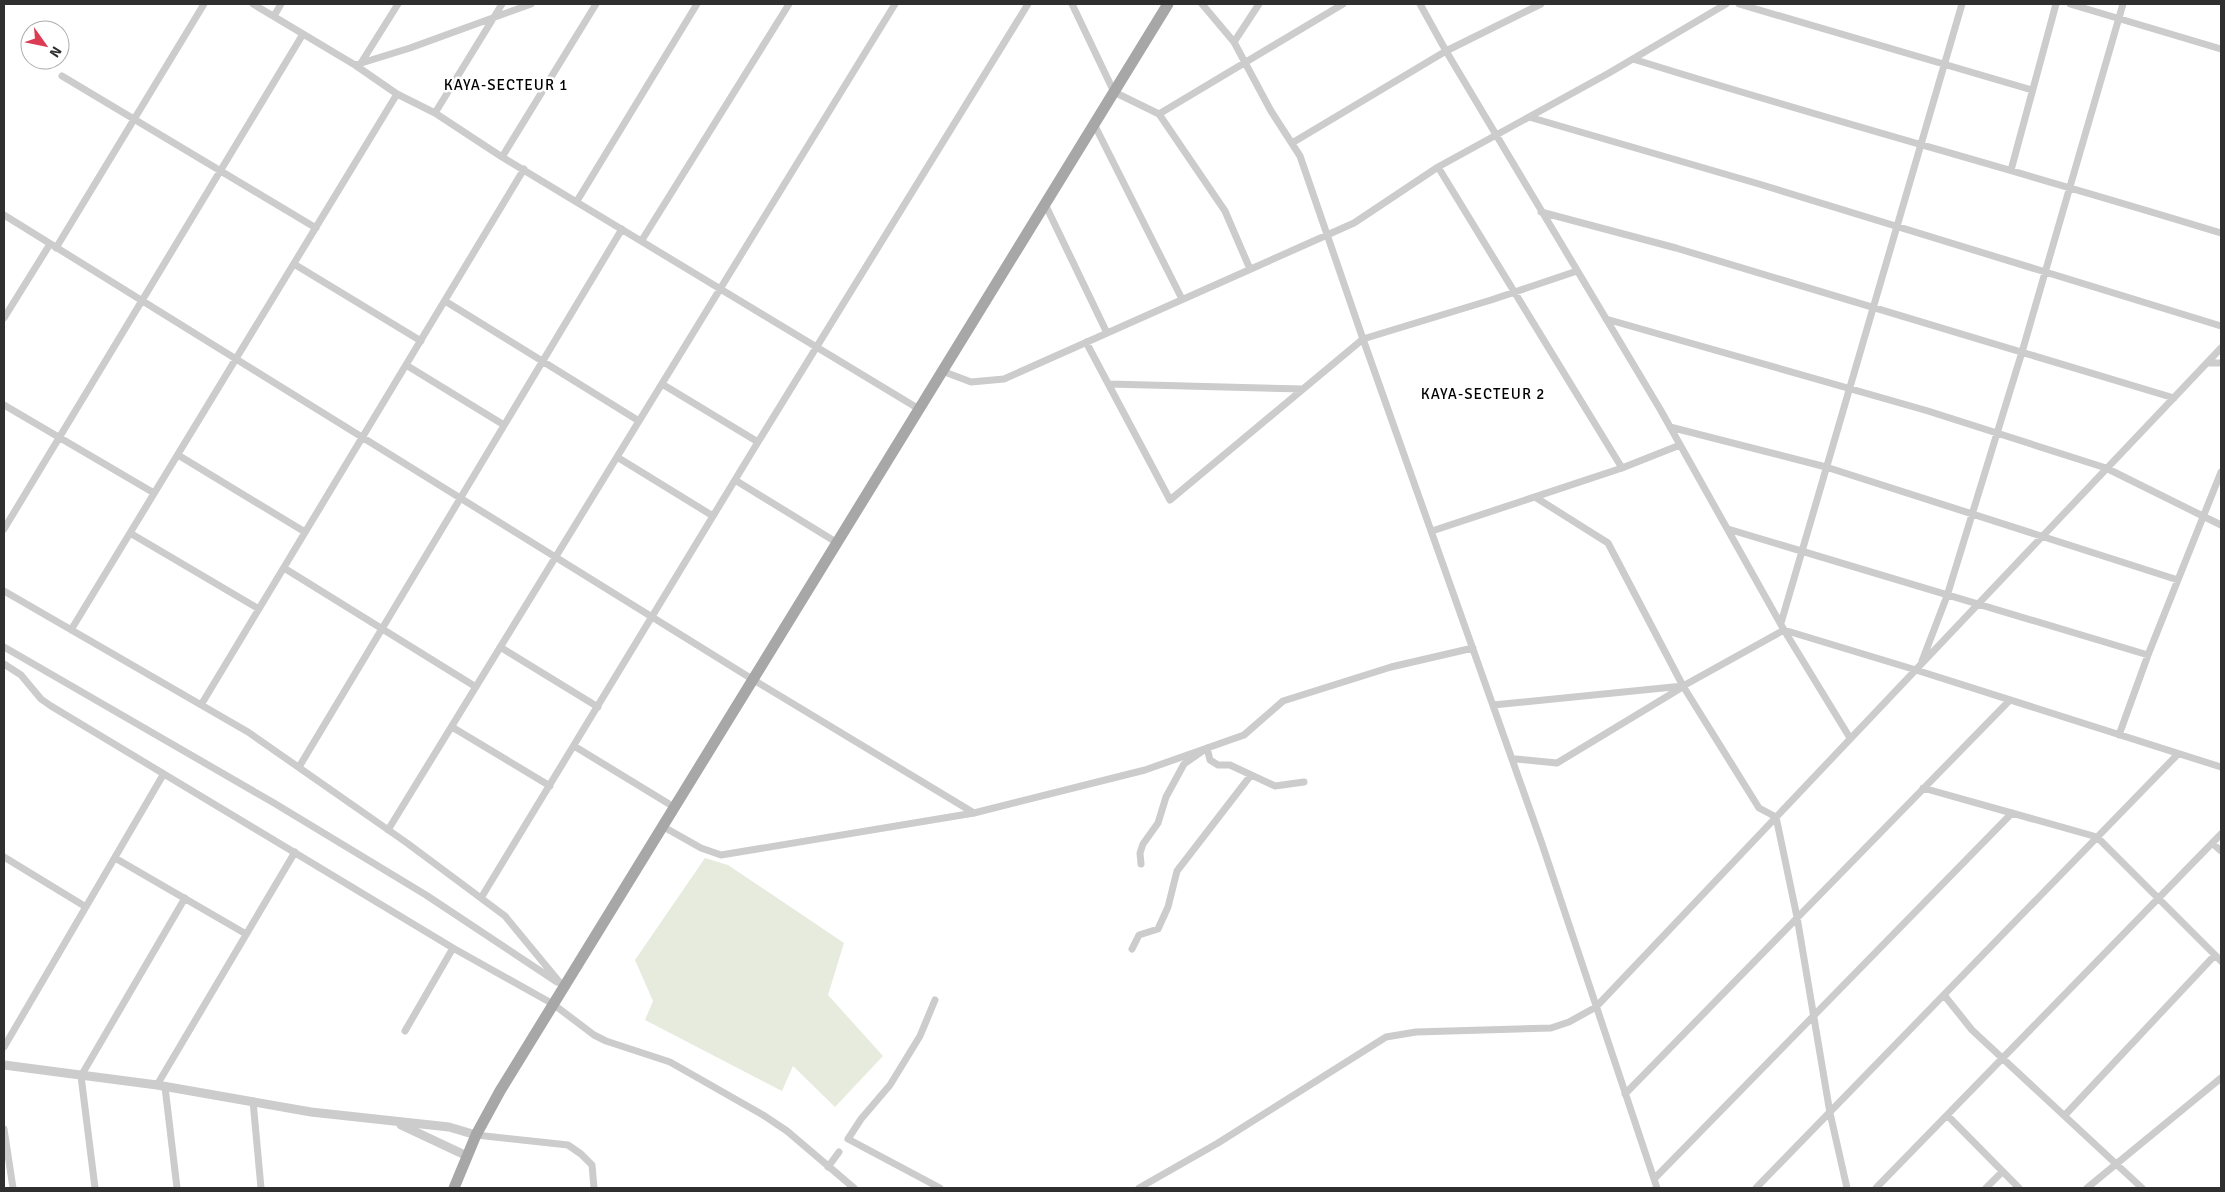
<svg xmlns="http://www.w3.org/2000/svg" width="2225" height="1192" viewBox="0 0 2225 1192" font-family="Signika,sans-serif">
  <style>
    .green { fill: #e6ebdd }
    .lines { fill: none; stroke-linecap: round; stroke-linejoin: round }
    .minor { stroke: #ccc; stroke-width: 7 }
    .tertiary { stroke: #ccc; stroke-width: 9 }
    .primary { stroke: #a7a7a7; stroke-width: 11 }
    .labels { text-anchor: middle; dominant-baseline: central; stroke-width: 5; stroke-linejoin: round; paint-order: stroke }
    .neighbourhood-label { font-size: 15px; letter-spacing: 1px; fill: #000; stroke: #fff }
  </style>
  <rect width="100%" height="100%" fill="#fff"/>
  <path class="green" d="M705,858l23,7 116,78 -16,52 55,61 -48,51 -42,-41 -11,25 -137,-71 8,-19 -18,-41z"/>
  <g class="lines">
    <path class="minor" d="M253,4l102,61 42,29 38,19 67,44 417,252
      M1072,4l42,88 45,22 66,97 25,58
      M1202,4l32,38 37,69 29,45 63,183 178,502 116,347
      M1420,4l26,47 214,358 124,221 132,40 305,97
      M1739,4l293,86
      M2070,4l151,45
      M274,16l7,-12
      M1234,42l25,-38
      M1633,59c195,61 393,114 588,174
      M361,63l37,-59
      M355,65l55,-17 121,-44
      M62,76l254,152
      M435,113l67,-109
      M1159,114l184,-110
      M1529,117l230,67 462,142
      M1094,124l88,175
      M1292,143l154,-92 95,-47
      M502,157l94,-153
      M1438,167l184,301
      M2011,170l45,-166
      M577,201l120,-197
      M1045,204l62,129
      M1541,212l135,36 498,150
      M4,215l748,464 222,134
      M642,240l147,-236
      M56,248l148,-244
      M294,264l127,77
      M445,301l194,120
      M4,318l46,-74
      M1606,319l322,92 178,57 115,57
      M1086,342l84,158 193,-161 128,-39 86,-29
      M2207,363h14
      M406,365l98,60
      M942,371l29,11 33,-3 350,-156 84,-56 171,-94 117,-69
      M662,384l96,58
      M1109,384l194,5
      M4,405l150,88
      M1670,427l156,40 352,113
      M178,455l127,77
      M617,457l96,59
      M735,480l101,62
      M1535,497l73,46 75,143 101,-56 66,108
      M4,529l299,-495
      M1728,529l420,126
      M1432,531l190,-63 58,-23
      M130,533l129,76
      M284,568l192,119
      M4,591l244,141 159,111 98,73 56,68
      M1781,623l181,-619
      M71,630l326,-536
      M4,647l270,156 152,92 131,87
      M500,647l98,60
      M1922,661l25,-65 75,-244 101,-348
      M4,664l17,11 20,24 10,7 402,242 100,56 41,31 12,6 64,21 93,53 24,16 67,57
      M1683,686l76,122 17,9 21,100 33,196 17,75
      M201,705l323,-536
      M1493,705l190,-19
      M452,727l98,59
      M2119,735l29,-80 73,-183
      M574,746l100,61
      M1516,759l41,4 124,-75
      M299,767l323,-538
      M1923,788l174,49 124,124
      M662,826l39,22 20,7 253,-42 171,-43 99,-35 39,-34 108,-34 82,-19
      M388,830l507,-826
      M2212,843l9,8
      M4,857l82,50
      M115,858l131,76
      M1141,864l-1,-11 3,-9 15,-21 8,-26 18,-33 23,-16 3,12 8,5h12l45,21 29,-4
      M481,898l277,-456 270,-438
      M1132,949l7,-14 19,-6 10,-22 9,-36 74,-96
      M1944,995l28,35 170,158
      M935,1000l-15,36 -30,49 -29,34 -13,20 92,49
      M405,1031l48,-83
      M4,1047l159,-272
      M157,1085l138,-233
      M165,1087l12,101
      M1625,1094l384,-393
      M253,1101l8,87
      M1947,1115l72,73
      M2065,1115l150,-160
      M4,1129l9,59
      M476,1135l92,10 13,9 11,11 2,23
      M828,1167l11,-15
      M1654,1179l358,-366
      M95,1188l-14,-112 104,-178
      M1139,1188l79,-45 168,-106 30,-5 135,-4 18,-6 27,-15 625,-659
      M1756,1188l422,-434
      M1876,1188l345,-354
      M1986,1188l16,-16
      M2087,1188l134,-110"/>
    <path class="tertiary" d="M4,1065l153,20 154,27 138,15 27,8
      M401,1125l66,31"/>
    <path class="primary" d="M454,1188l22,-53 24,-44 668,-1087"/>
  </g>
  <g class="labels">
    <g class="neighbourhood-label">
      <text x="506" y="85">KAYA-SECTEUR 1</text>
      <text x="1483" y="394">KAYA-SECTEUR 2</text>
    </g>
  </g>
  <rect width="2225" height="1192" fill="none" stroke="#2f2f2f" stroke-width="10"/>
  <g transform="translate(45 45) rotate(123)"><circle r="24" fill="#ffffff" stroke="#acacac"/>
  <path d="M0-4L9 19L0 12L-9 19Z" fill="#db3c53"/>
  <text y="-8" font-size="14" font-weight="bold" text-anchor="middle" fill="#2f2f2f">N</text>
  </g>
</svg>
